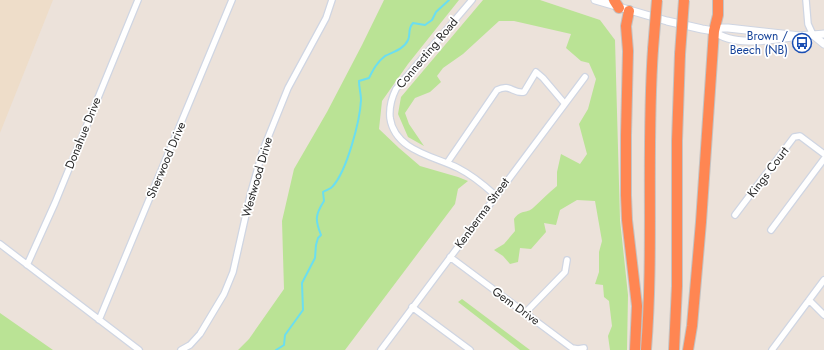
<svg xmlns="http://www.w3.org/2000/svg" width="824" height="350" viewBox="0 0 824 350" font-family="Jost,sans-serif">
  <style>
    .education { fill: #eeddc9 }
    .green { fill: #bae395 }
    .lines { fill: none; stroke-linecap: round; stroke-linejoin: round }
    .stream { stroke: #6bdef0; stroke-width: 2 }
    .minor-casing { stroke: #cfd5e2; stroke-width: 8 }
    .tertiary-casing { stroke: #cfd5e2; stroke-width: 9 }
    .secondary-casing { stroke: #cfd5e2; stroke-width: 9 }
    .motorway-casing { stroke: #c3c3c3; stroke-width: 12 }
    .minor { stroke: #fff; stroke-width: 5.5 }
    .tertiary { stroke: #fff; stroke-width: 7 }
    .secondary { stroke: #fff; stroke-width: 7 }
    .motorway { stroke: #ff8652; stroke-width: 10 }
    .motorway-bridge-casing { stroke: #c3c3c3; stroke-width: 12; stroke-linecap: butt }
    .motorway-bridge { stroke: #ff8652; stroke-width: 10 }
    .labels { text-anchor: middle; dominant-baseline: central; stroke-width: 3.5; stroke-linejoin: round; paint-order: stroke }
    .transit-label { font-size: 12px; fill: #164399; stroke: #fff; text-anchor: end }
    .street-label { font-size: 12px; fill: #292929; stroke: #fff }
  </style>
  <rect width="100%" height="100%" fill="#ece2da"/>
  <path class="education" d="M0,0h53l-53,133z"/>
  <path class="green" d="M384,0h75l-51,64 -26,37 -3,28 20,19 21,18 38,11 10,4 -10,8 -3,15 -110,146h-107l11,-11 35,-50 -2,-68 12,-52 33,-57 35,-67z
    M483,0h57l60,20 15,20 5,180 8,75 -1,55h-17l-2,-14 4,-10 -3,-25 -5,-4 -1,-12 -8,-1 4,-12v-20l3,-11 -7,-40 -18,-1 -17,10 -4,15 -12,-2 2,9 -15,17 -11,-1 -2,14 -8,2 -7,-8 -9,-6 10,-6 11,-13 -1,-12c7,-10 12,-5 19,-11 8,-7 15,-15 24,-22v-14l4,-18 19,10 7,-10 -8,-30 9,-15 8,-30 -7,-16 -8,-2 -15,-13 5,-14 -57,-13h-15l-36,33 -20,14 -6,8 4,6 -11,10 -15,6 -10,15 4,11 15,22 -16,-9 -10,-23 3,-17z
    M462,299l68,51h-10l-62,-48z
    M0,313l53,37h-53z"/>
  <g class="lines">
    <path class="stream" d="M276,350l8,-5 1,-10 18,-25 -1,-27 13,-25 1,-13 2,-7 3,-3c-6,-15 -6,-20 3,-34l-1,-9c3,-2 8,-3 10,-6 14,-16 27,-65 28,-86 0,-7 -2,-12 -2,-19l10,-3c4,-8 8,-16 16,-22 8,-4 19,-7 23,-16 3,-6 -1,-10 5,-17l12,2 7,-5 4,-8 13,-12"/>
    <g class="minor-casing">
      <path id="minor" d="M472,0l-76,89c-5,10 -7,18 -6,29 5,33 44,38 68,50 14,7 26,17 37,27
        M806,0l2,24 5,11
        M447,163l50,-73c13,-7 16,4 27,2l12,-20 7,6 22,26
        M735,215l59,-78 6,-1 24,18
        M771,230l53,-71
        M0,244l139,106
        M450,257l122,91 6,1 6,-1
        M27,265l28,-62 83,-203
        M809,300l15,15
        M412,307l58,43
        M525,313l40,-41 2,-12
        M99,320l133,-320
        M181,350l9,-5 10,-11 24,-40 9,-22 18,-80 12,-42 25,-62 38,-70 6,-18
        M381,350l204,-273
        M772,350l52,-70"/>
    </g>
    <g class="tertiary-casing">
      <path id="tertiary" d="M813,35l11,9"/>
    </g>
    <g class="secondary-casing">
      <path id="secondary" d="M595,0l72,21 35,8 12,2 8,-3h6l72,8
        M714,31c19,17 62,8 85,5 8,-1 17,-1 25,-2"/>
    </g>
    <g class="motorway-casing">
      <path id="motorway" d="M614,0l5,8
        M629,11l-3,15 2,25 -2,84v60l1,25 10,86 -2,44
        M646,350c8,-100 0,-201 7,-301
        M674,350l3,-64v-145l3,-87
        M688,350l4,-24 9,-104 13,-191 4,-16v-15"/>
    </g>
    <use href="#minor" class="minor"/>
    <use href="#tertiary" class="tertiary"/>
    <use href="#secondary" class="secondary"/>
    <use href="#motorway" class="motorway"/>
    <g class="motorway-bridge-casing">
      <path id="motorway-bridge" d="M653,49l4,-49
        M680,54l4,-54"/>
    </g>
    <use href="#motorway-bridge" class="motorway-bridge"/>
  </g>
  <defs>
    <g id="bus-ring" transform="scale(1)"><circle r="9.5" fill="#fff" stroke="#1a4fb4" stroke-width="1.5"/><path d="M-5-6H5V4H4V6H2V4H-2V6H-4V4H-5ZM-3.5-4V0h7V-4ZM-3.5 1.2v1.5H-2V1.2ZM2 1.2v1.5H3.5V1.2Z" fill="#1a4fb4"/></g>
  </defs>
  <g fill-rule="evenodd">
    <use href="#bus-ring" x="802" y="43"/>
  </g>
  <g class="labels">
    <g class="transit-label">
      <text x="788" y="36">Brown /<tspan x="788" dy="14">Beech (NB)</tspan></text>
    </g>
    <g class="street-label">
      <text transform="translate(427 53) rotate(-50)">Connecting Road</text>
      <text transform="translate(83 133) rotate(-68)">Donahue Drive</text>
      <text transform="translate(166 160) rotate(-67)">Sherwood Drive</text>
      <text transform="translate(768 172) rotate(-53)">Kings Court</text>
      <text transform="translate(257 177) rotate(-74)">Westwood Drive</text>
      <text transform="translate(482 213) rotate(-54)">Kenberma Street</text>
      <text transform="translate(516 306) rotate(36)">Gem Drive</text>
    </g>
  </g>
</svg>
